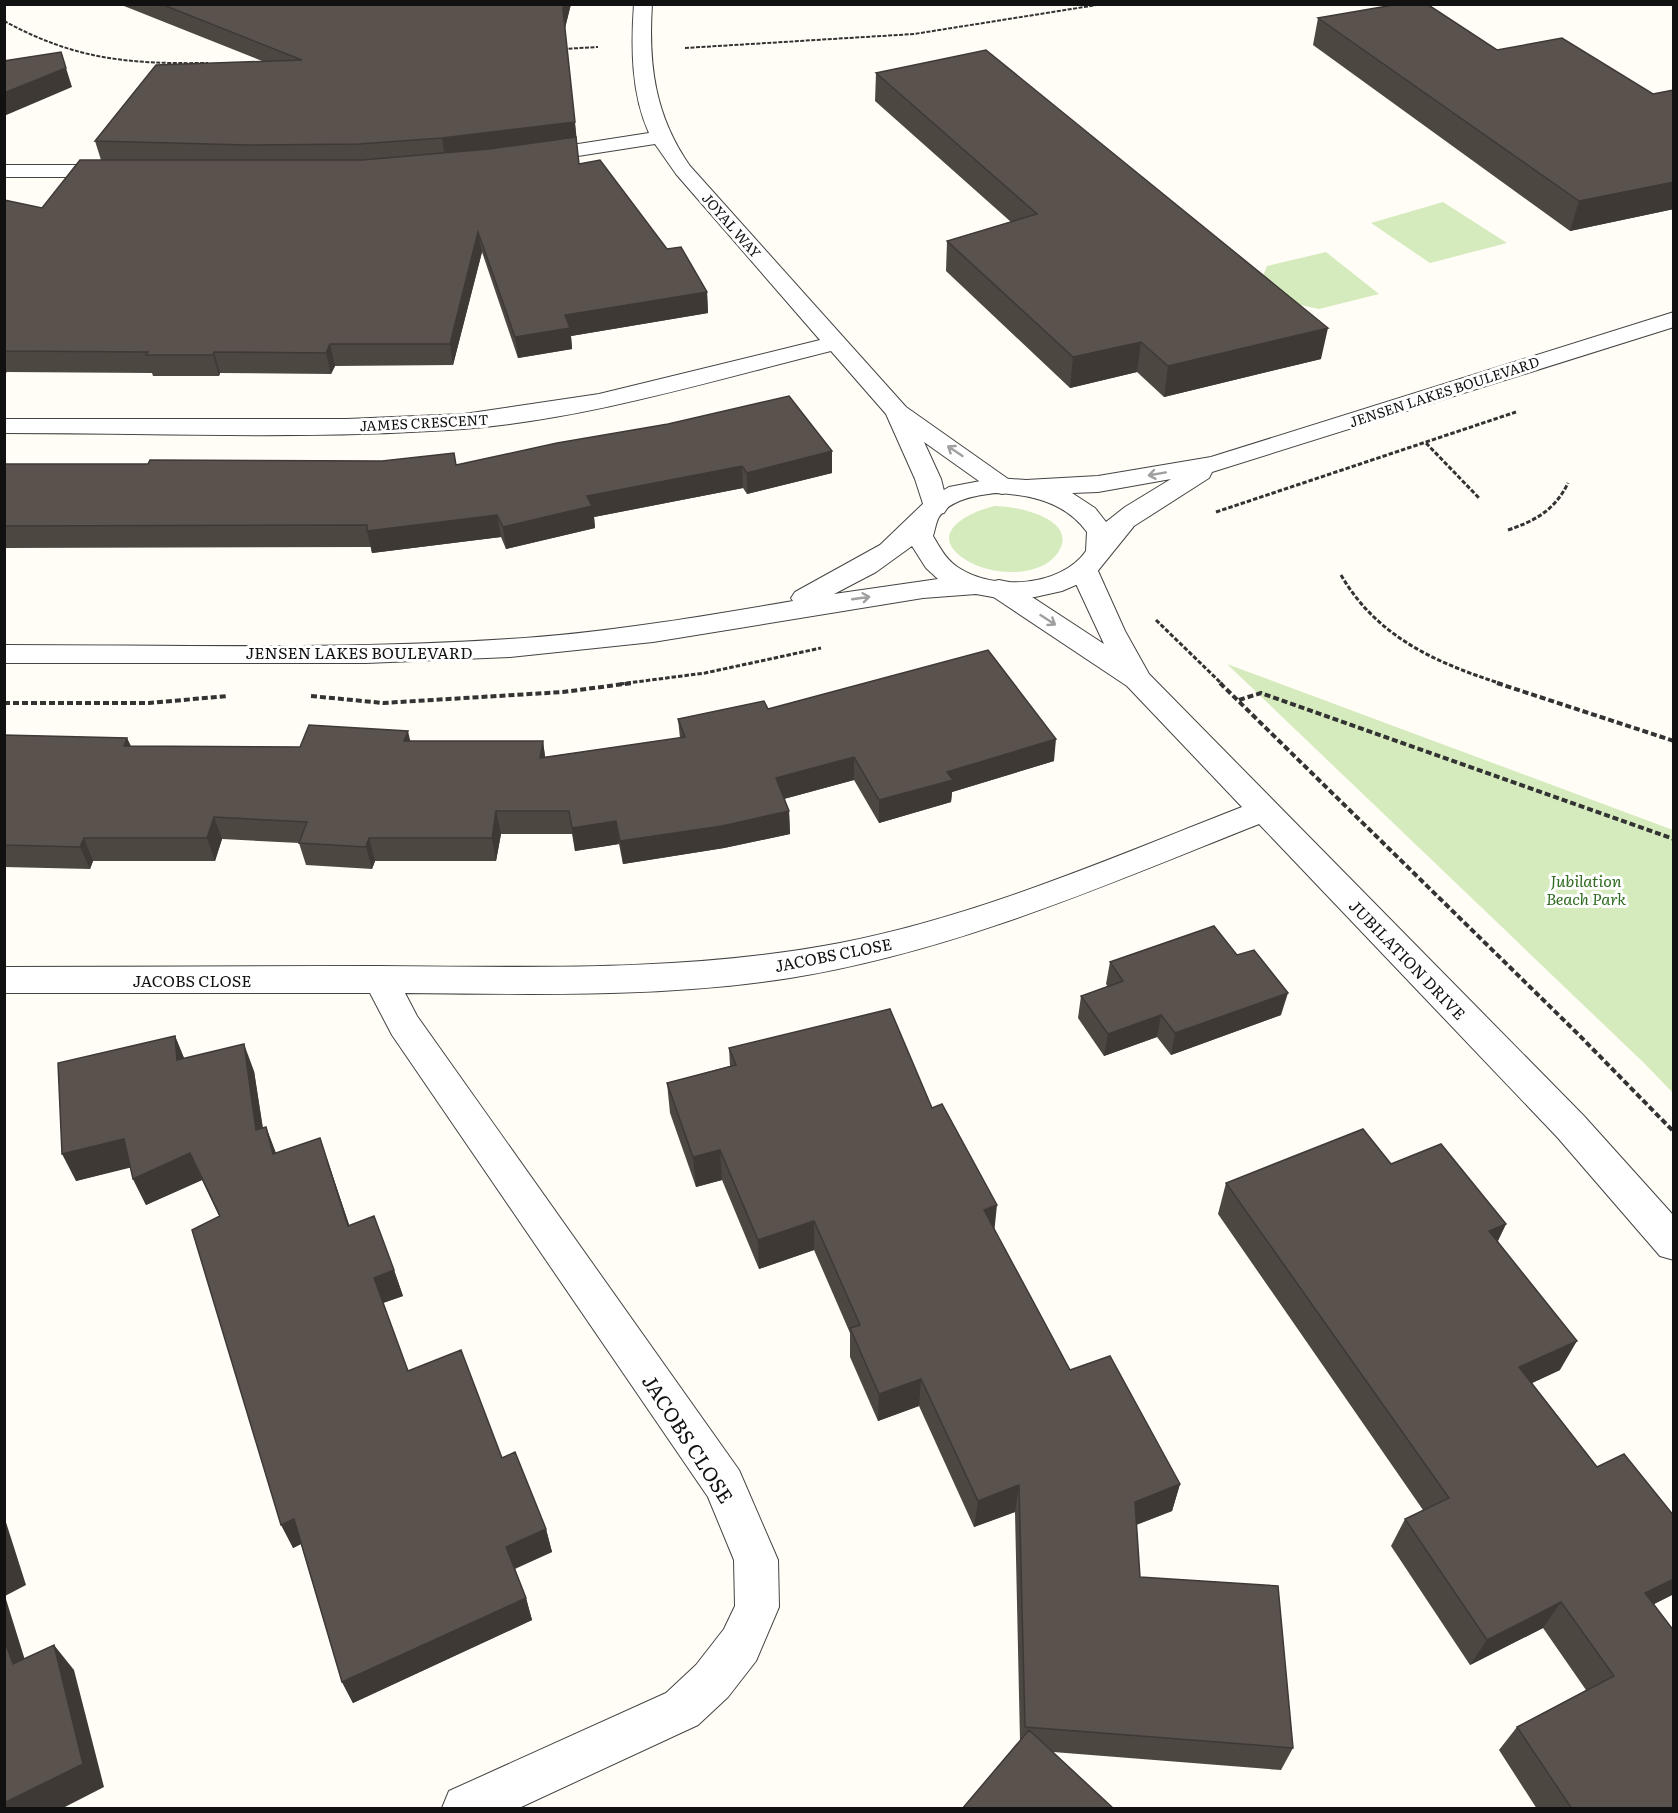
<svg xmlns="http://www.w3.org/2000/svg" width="1678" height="1813" viewBox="0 0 1678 1813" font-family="Literata,serif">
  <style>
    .green { fill: #d5ebbd }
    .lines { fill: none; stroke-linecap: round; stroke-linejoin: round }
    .minor-casing { stroke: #444; stroke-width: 2 }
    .tertiary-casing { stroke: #444; stroke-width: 2 }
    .path-far2 { stroke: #333; stroke-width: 2; stroke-dasharray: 4 1.5; stroke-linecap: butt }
    .path-far1 { stroke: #333; stroke-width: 3; stroke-dasharray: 4.5 2; stroke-linecap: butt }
    .path { stroke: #333; stroke-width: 4; stroke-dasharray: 6 3; stroke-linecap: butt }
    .minor { fill: #fff; fill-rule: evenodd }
    .tertiary { fill: #fff; fill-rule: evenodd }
    .wall { fill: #4d4742 }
    .shaded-wall { fill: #3f3936 }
    .building { fill: #5a524d; stroke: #3f3936; stroke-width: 1.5 }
    .oneway { stroke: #a0a0a0 }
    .labels { text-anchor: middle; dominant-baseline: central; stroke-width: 6; stroke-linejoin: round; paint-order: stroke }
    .far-street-label { font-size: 14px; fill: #111; stroke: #fff }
    .street-label { font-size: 16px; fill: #111; stroke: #fff }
    .park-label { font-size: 16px; font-style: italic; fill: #2f6b1f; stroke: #fff }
    .near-street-label { font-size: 20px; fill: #111; stroke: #fff }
  </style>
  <rect width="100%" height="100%" fill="#fffdf5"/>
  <path class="green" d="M1443,202l64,41 -77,20 -59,-40z
    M1326,252l53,42 -60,15 -32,-7 -27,-20 7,-16z
    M995,506c21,0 87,13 62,48 -19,25 -68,21 -91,6 -41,-26 2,-48 29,-54z
    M1227,664l446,166v263l-28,-29z"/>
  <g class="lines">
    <g class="minor-casing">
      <path id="minor" d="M634,4h18c-4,61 3,112 38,162l216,241 105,74 4,5 -4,5 -9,3 -9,-3 -69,-49 17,37 7,28 -4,6 -9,2 -9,-2 -11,-34 -29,-65 -55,-63c-121,30 -244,68 -368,78 -152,11 -306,4 -459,4v-14h343l117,-5 135,-20 221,-54 -144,-166 -21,-30 -122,19 -7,-2 -3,-4 3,-4 7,-2 116,-18c-18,-39 -18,-87 -15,-129z
        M4,165h113l7,2 3,4 -3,4 -7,2h-113z
        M1084,563l10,2 4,6 27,60 24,43 435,442 90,100v44l-14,-4 -102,-118 -299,-314c-153,61 -306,128 -469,154 -128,20 -257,16 -385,15l12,23 322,454 39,90 1,47 -23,54 -28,36 -30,28 -179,83h-77l7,-17 217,-98 30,-28 28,-36 11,-23 -1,-46 -26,-63 -316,-462 -22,-42h-366v-26c125,0 250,-1 375,-1 154,1 309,6 461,-23 139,-27 271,-85 402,-136l-115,-121 -138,-92 -4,-6 4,-6 10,-2 10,2 95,62 -34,-73 4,-6z"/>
    </g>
    <g class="tertiary-casing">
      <path id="tertiary" d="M1674,312v15l-462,145 -3,6 -75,48 -42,52 -30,13 -27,6 -37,1 -22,-4 -53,4 -270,44 -143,15 -144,6h-362v-18c169,0 337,5 505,-6 96,-6 190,-22 284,-38l-2,-3 4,-6 85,-47 48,-46 21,-12 47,-9 30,2 72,-4 113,-19zM1171,479l-46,28 -19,15 -11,-14 -23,-15 26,-1zM996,493c36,2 69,9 91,39l-1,19c-25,36 -92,40 -127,17 -12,-7 -19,-20 -26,-32 2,-6 3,-14 6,-19 11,-18 39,-22 57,-24zM912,546l14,22 12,11 -104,15 42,-22z"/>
    </g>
    <path class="path-far2" d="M4,21c72,39 124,43 204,42
      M685,48l229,-14 189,-30
      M563,49l35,-2"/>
    <path class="path-far1" d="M1426,443l53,55
      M1216,512l300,-100
      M1508,530c27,-9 47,-20 60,-47
      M1341,575c36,62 95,88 161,109
      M1156,620l66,64
      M620,684l85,-11 116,-25"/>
    <path class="path" d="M1220,683l359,352 95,97
      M1497,683l177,58
      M311,696l72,7 180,-11 69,-9
      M1239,700l22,-7 413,146
      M4,703h145l79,-7"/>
    <use href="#minor" class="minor"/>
    <use href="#tertiary" class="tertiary"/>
  </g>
  <path class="wall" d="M119,4h452l-6,24 14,136 88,85 40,43 1,21 -137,23 1,13 -54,9 -36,-106 -29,113 -118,1 -4,8 -111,-1 -1,3h-66l-1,-3 -145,-1 -3,3v-175l38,8 59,-48 -6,-19 167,-80z
    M1318,18l179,32 156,44 21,-4v119l-104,22 -257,-186z
    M876,73l445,286 -157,38 -27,-25 -67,16 -124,-117 1,-30 64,-19 -136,-121z
    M832,451v22l-85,21 -4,-6 -149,29 1,11 -89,21 -5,-12 -129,16 -1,-6 -367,1v-84h144l234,-3 72,-8 2,12z
    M768,709l286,52 -102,31 -1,10 -72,21 -25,-43 -70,19 5,12 1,23 -66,14 -101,16 -4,-20 -44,7 -3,-17h-71l-5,27h-121l-3,8 -66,-4 -7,-22 -77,-4 -7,22h-122l-3,8 -86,-2v-132l123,3 4,8 169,1 110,-6h133l2,16 135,-19 -2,-19z
    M1110,962l171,53 -110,40 -14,-18 -53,19 -26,-38 3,-22 27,-9 -2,-3z
    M175,1036l9,22 70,13 9,57 3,-1 10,26 53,12 20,60 45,45 9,26 -20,7 25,68 94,87 44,71 6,23 -37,17 11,29 6,22 -179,83 -11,-21 -41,-138 -8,4 -74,-332 -17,-36 -56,25 -13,-26 -3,-12 -54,14z
    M729,1048l203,60 62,121 76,141 110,114 -8,27 -36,14 4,52 153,171 -12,22 -228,-18 -33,-11 -5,-229 -41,15 -55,-121 -41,15 -28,-64v-24l-36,-83 -55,19 -37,-89 -26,7 -26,-74 -3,-30 63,-17z
    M1391,1164l115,60 -8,17 62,129 -28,13 65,84 77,49v78l-20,10 20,205h-137l-38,-59 18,-23 69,-37 -43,-62 -73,37 -79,-119 14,-27 18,-9 -205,-296 8,-31z"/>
  <path class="shaded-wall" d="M564,4h7l-6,24 -2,-18z
    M61,52l11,35 -68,29v-23z
    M575,122l2,20 -132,16 -3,-20z
    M1674,182v27l-104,22 9,-30z
    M478,232l4,20 -29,113 -3,-21z
    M707,292l1,21 -137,23 1,13 -54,9 -3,-21 50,-22z
    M1328,328l-7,31 -157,38 4,-31z
    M1141,342l-4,30 -67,16 3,-31z
    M330,344l5,22 -4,8 -5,-21z
    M214,352l6,21 -1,3 -6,-21z
    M832,451v22l-85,21v-21z
    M742,466l1,22 -149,29 1,11 -89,21 -3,-22 84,-31z
    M497,515l4,22 -129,16 -5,-22z
    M408,731l5,22 -9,-12z
    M127,738l9,22 -12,-14z
    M1056,739l-2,22 -102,31 -1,10 -72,21v-23l68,-28z
    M543,741l3,23 -6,-6z
    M854,757v23l-78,21v-23z
    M496,811l5,23 -5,27 -4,-23z
    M789,811l1,23 -66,14 -101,16 -3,-23z
    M214,817l8,22 -7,22 -8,-23z
    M616,821l3,23 -44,7 -3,-23z
    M84,838l9,23 -3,8 -10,-22z
    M369,838l6,23 -3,8 -6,-22z
    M1288,993l-7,22 -110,40 4,-22z
    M1161,1015l-4,22 -53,19 4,-22z
    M175,1036l11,27 -9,-3z
    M244,1044l10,27 13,86 -11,-27z
    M266,1127l10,27h-3z
    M320,1138l9,27 29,86 -10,-25z
    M124,1139l13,27 -61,15 -14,-27z
    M720,1150l2,30 -26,7 -3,-30z
    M190,1153l12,27 -56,25 -13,-26z
    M997,1205l-3,29 -10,-24z
    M814,1221v29l-55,19 -1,-29z
    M1506,1224l-15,30 -2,-23z
    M394,1270l9,26 -20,7 -9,-25z
    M1577,1341l-17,29 -56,26 15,-29z
    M921,1379l-2,27 -41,15 1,-27z
    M1180,1484l-8,27 -44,17 7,-26z
    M1019,1485l-4,27 -41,15 4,-26z
    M4,1516l22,69 -21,11 29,93 -21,-25 -9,-25z
    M294,1519l11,23 -12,6 -12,-23z
    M546,1529l6,23 -39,17 -7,-22z
    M1674,1579v15l-50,25 21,-26z
    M526,1598l6,22 -179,83 -11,-21z
    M1561,1602l-18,26 -73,37 17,-25z
    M54,1645l20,25 30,117 -43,22h-57v-6z"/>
  <path class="building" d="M161,4h403l-1,6 12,112 -133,16 -83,6 -111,1 -153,-4 61,-76 146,-5z
    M1399,4h28l70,46 65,-12 91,56 21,-4v92l-95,19 -261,-183z
    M986,50l342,278 -160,38 -27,-24 -68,15 -126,-116 90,-27 -161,-141z
    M61,52l5,16 -62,25v-32z
    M576,137l3,27 21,-4 67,89 14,-2 26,45 -142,23 5,13 -55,9 -37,-105 -28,112h-120l-4,9 -112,-1 -1,3h-67l2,-3 -144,-1v-151l38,8 38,-48h282l127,-11z
    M789,396l43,55 -85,22 -5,-7 -155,30 5,10 -89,21 -6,-12 -130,16v-6l-363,1v-62h144l2,-4 232,1 72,-8 2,12 101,-22 111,-19z
    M988,650l68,89 -109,33 6,8 -74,20 -25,-43 -78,21 13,33 -67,15 -102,15 -4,-20 -44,7 -3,-17h-73l-4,27h-123l-3,9 -67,-4 8,-21 -93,-5 -7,21h-123l-4,9 -76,-2v-110l123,3 -3,8 176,1 9,-22 99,6 -4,10h139l-3,17 145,-21 -7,-18 86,-18 4,8z
    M1214,926l23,29 17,-5 34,43 -113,40 -14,-18 -53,19 -27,-38 42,-15 -13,-19z
    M890,1009l42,99 10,-4 55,101 -13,5 86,160 40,-14 70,128 -45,18 5,75 138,9 15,162 -268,-21 -6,-242 -41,16 -57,-122 -42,15 -29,-66 10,-3 -46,-104 -56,19 -38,-90 -27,7 -26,-74 69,-18 -7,-17z
    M175,1036l2,24 67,-16 12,86 10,-3 7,27 47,-16 28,88 26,-10 20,54 -20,8 34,93 53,-21 41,108 13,-6 31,77 -40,18 20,51 -184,84 -48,-163 -13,6 -89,-295 28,-14 -30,-63 -57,26 -9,-40 -62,15 -4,-91z
    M1363,1129l28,35 50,-20 65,80 -17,7 88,110 -58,26 78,100 27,-13 50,62v63l-29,14 29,38v178h-102l-55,-82 97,-51 -53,-74 -74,38 -82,-121 44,-21 -223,-315z
    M4,1639l9,25 41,-19 29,119 -79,39z
    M1029,1730l85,79h-152z"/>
  <defs><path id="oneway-shaft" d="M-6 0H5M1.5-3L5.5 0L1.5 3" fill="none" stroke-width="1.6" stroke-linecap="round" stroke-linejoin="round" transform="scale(1.5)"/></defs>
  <g class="oneway">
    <use href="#oneway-shaft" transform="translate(955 451) rotate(-146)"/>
    <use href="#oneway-shaft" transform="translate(1157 474) rotate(170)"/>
    <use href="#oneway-shaft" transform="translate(861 598) rotate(-8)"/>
    <use href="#oneway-shaft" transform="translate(1048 620) rotate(33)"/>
  </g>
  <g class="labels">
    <g class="far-street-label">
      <text transform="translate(732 225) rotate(49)">JOYAL WAY</text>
      <text transform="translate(1444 391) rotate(-18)">JENSEN LAKES BOULEVARD</text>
      <text transform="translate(424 422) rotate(-3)">JAMES CRESCENT</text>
    </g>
    <g class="street-label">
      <text x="359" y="652">JENSEN LAKES BOULEVARD</text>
      <text transform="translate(833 954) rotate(-11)">JACOBS CLOSE</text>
      <text transform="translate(1408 959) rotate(46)">JUBILATION DRIVE</text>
      <text x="192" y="980">JACOBS CLOSE</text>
    </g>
    <g class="park-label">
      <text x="1586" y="880">Jubilation<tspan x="1586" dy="18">Beach Park</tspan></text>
    </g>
    <g class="near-street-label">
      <text transform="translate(689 1438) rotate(57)">JACOBS CLOSE</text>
    </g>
  </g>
  <rect width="1678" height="1813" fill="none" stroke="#111111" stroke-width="12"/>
</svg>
